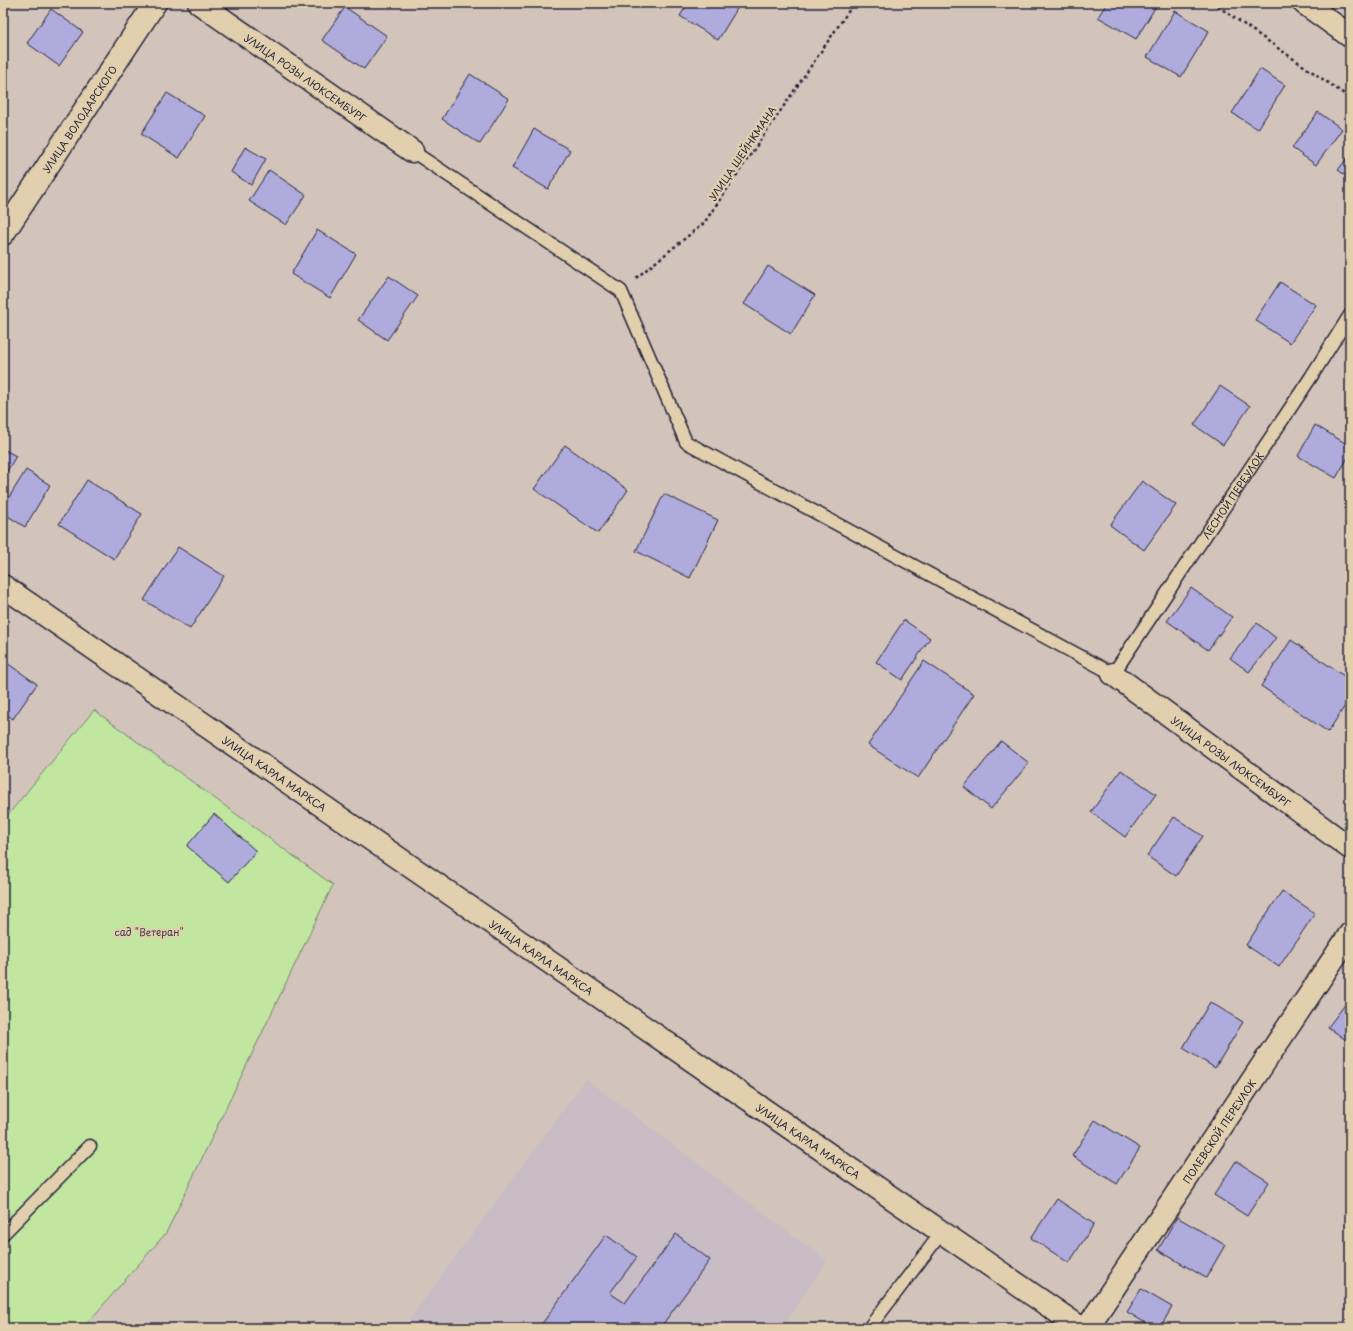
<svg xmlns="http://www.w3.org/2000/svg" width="1353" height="1331" viewBox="0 0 1353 1331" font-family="'Playpen Sans',sans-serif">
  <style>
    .built { fill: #c8bcc5 }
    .green { fill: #c0e6a0; stroke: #71846e }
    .building { fill: #afabdc; stroke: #22223b }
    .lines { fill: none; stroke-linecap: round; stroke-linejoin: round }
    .service-casing { stroke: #22223b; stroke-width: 15 }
    .minor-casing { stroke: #22223b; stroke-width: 25 }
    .tertiary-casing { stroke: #22223b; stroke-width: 25 }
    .path { stroke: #22223b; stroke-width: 2.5; stroke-dasharray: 3 3; stroke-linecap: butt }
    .service { stroke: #e2cfad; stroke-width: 12 }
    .minor { stroke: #e2cfad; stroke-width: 22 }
    .tertiary { stroke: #e2cfad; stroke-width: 22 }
    .labels { text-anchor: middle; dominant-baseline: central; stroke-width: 4; stroke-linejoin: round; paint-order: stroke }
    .street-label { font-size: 10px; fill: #22223b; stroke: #e2cfad }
    .park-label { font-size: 10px; fill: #3a3f4a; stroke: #e2cfad }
  </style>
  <rect width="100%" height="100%" fill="#d3c4bb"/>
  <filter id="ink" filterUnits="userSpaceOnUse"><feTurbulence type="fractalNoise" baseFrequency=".025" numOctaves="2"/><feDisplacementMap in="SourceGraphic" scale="8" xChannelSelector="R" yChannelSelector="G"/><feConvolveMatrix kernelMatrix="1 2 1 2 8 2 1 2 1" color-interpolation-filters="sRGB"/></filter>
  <g filter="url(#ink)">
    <path class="built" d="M586,1079l241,182 -45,67h-379z"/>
    <path class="green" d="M94,710l239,175 -167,348 -83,95h-80v-507z"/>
    <path class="building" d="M688,3h50l2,1 -22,36 -38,-24z
      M1107,3h51l-22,36 -38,-22z
      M345,7l42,29 -23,33 -42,-29z
      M51,9l32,23 -24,34 -32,-23z
      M1175,11l34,20 -28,46 -34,-20z
      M1260,69l25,16 -27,44 -26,-16z
      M470,74l39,25 -29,45 -38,-25z
      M167,93l38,23 -26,42 -38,-24z
      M1318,112l24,17 -26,36 -24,-17z
      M534,129l36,21 -22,39 -36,-21z
      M245,147l21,12 -15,26 -20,-13z
      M1350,154v25l-12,-9z
      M269,170l37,25 -20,30 -37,-24z
      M317,230l39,24 -26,44 -39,-24z
      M768,266l47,29 -24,39 -47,-30z
      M389,276l29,20 -31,44 -29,-20z
      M1280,282l36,23 -26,38 -35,-23z
      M1220,386l30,20 -27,39 -29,-20z
      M1315,425l35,21v8l-14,24 -38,-22z
      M565,445l63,45 -30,43 -64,-44z
      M3,449l13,7 -13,22z
      M26,470l24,15 -25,42 -22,-14v-6z
      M87,480l55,34 -28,45 -55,-35z
      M1142,481l34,24 -32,45 -34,-25z
      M664,494l54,26 -28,58 -54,-27z
      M178,547l46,29 -34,53 -46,-29z
      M1191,588l41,29 -24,33 -41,-29z
      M904,620l26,18 -28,42 -26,-18z
      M1257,623l19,15 -27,34 -19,-14z
      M1291,640l59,40v18l-22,34 -67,-46z
      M924,661l50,33 -56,84 -50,-33z
      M7,663l30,21 -24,35 -10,-7v-43z
      M1001,741l28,22 -38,46 -27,-22z
      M1121,770l35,24 -31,43 -34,-25z
      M214,814l42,37 -27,31 -42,-36z
      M1174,817l29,19 -27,40 -29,-20z
      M1282,891l33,22 -36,54 -33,-22z
      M1350,998v45l-22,-16z
      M1210,1002l33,20 -28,46 -32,-20z
      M1095,1120l45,28 -23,36 -45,-28z
      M1236,1161l33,21 -22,34 -33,-21z
      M1057,1199l37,25 -25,39 -38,-25z
      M1177,1217l48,28 -19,33 -48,-28z
      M676,1234l34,26 -50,68h-121l67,-93 31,22 -27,36 15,10z
      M1141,1289l31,18 -12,21h-6l-27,-16z"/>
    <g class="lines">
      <g class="service-casing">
        <g id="service">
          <path id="s1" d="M412,151l209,140 65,151 427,232 198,-297 39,-62"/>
          <path d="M3,1234l87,-88"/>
          <path d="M869,1328l73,-96"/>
        </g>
      </g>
      <g class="minor-casing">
        <g id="minor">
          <path id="s2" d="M199,3l213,148"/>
          <path id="s3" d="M3,234l152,-231"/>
          <path id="s4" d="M3,586l1078,742"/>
          <path id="s5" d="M1113,674l237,174"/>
          <path id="s6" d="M1087,1328l263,-394"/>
        </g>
      </g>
      <g class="tertiary-casing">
        <path id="tertiary" d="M1304,3l46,33"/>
      </g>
      <path class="path" d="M1213,3l137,95
        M636,278l68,-55 150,-220"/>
      <use href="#service" class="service"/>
      <use href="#minor" class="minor"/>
      <use href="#tertiary" class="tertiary"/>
    </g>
  </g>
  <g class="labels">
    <g class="street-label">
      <text stroke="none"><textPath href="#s2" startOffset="130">УЛИЦА РОЗЫ ЛЮКСЕМБУРГ</textPath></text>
      <text stroke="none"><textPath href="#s3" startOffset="138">УЛИЦА ВОЛОДАРСКОГО</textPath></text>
      <text transform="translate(742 153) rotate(-56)">УЛИЦА ШЕЙНКМАНА</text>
      <text stroke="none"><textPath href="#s1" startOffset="1117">ЛЕСНОЙ ПЕРЕУЛОК</textPath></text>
      <text stroke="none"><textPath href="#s5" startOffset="147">УЛИЦА РОЗЫ ЛЮКСЕМБУРГ</textPath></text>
      <text stroke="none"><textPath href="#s4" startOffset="330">УЛИЦА КАРЛА МАРКСА</textPath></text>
      <text stroke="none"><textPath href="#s4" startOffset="654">УЛИЦА КАРЛА МАРКСА</textPath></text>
      <text stroke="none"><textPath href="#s6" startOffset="237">ПОЛЕВСКОЙ ПЕРЕУЛОК</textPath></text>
      <text stroke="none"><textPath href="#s4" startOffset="978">УЛИЦА КАРЛА МАРКСА</textPath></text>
    </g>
    <g class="park-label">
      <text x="149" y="931">сад "Ветеран"</text>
    </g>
  </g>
  <rect width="1353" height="1331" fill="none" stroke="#e2cfad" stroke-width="16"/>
  <rect x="8" y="8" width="1337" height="1315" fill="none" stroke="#22223b" stroke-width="1.5" filter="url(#ink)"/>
</svg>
